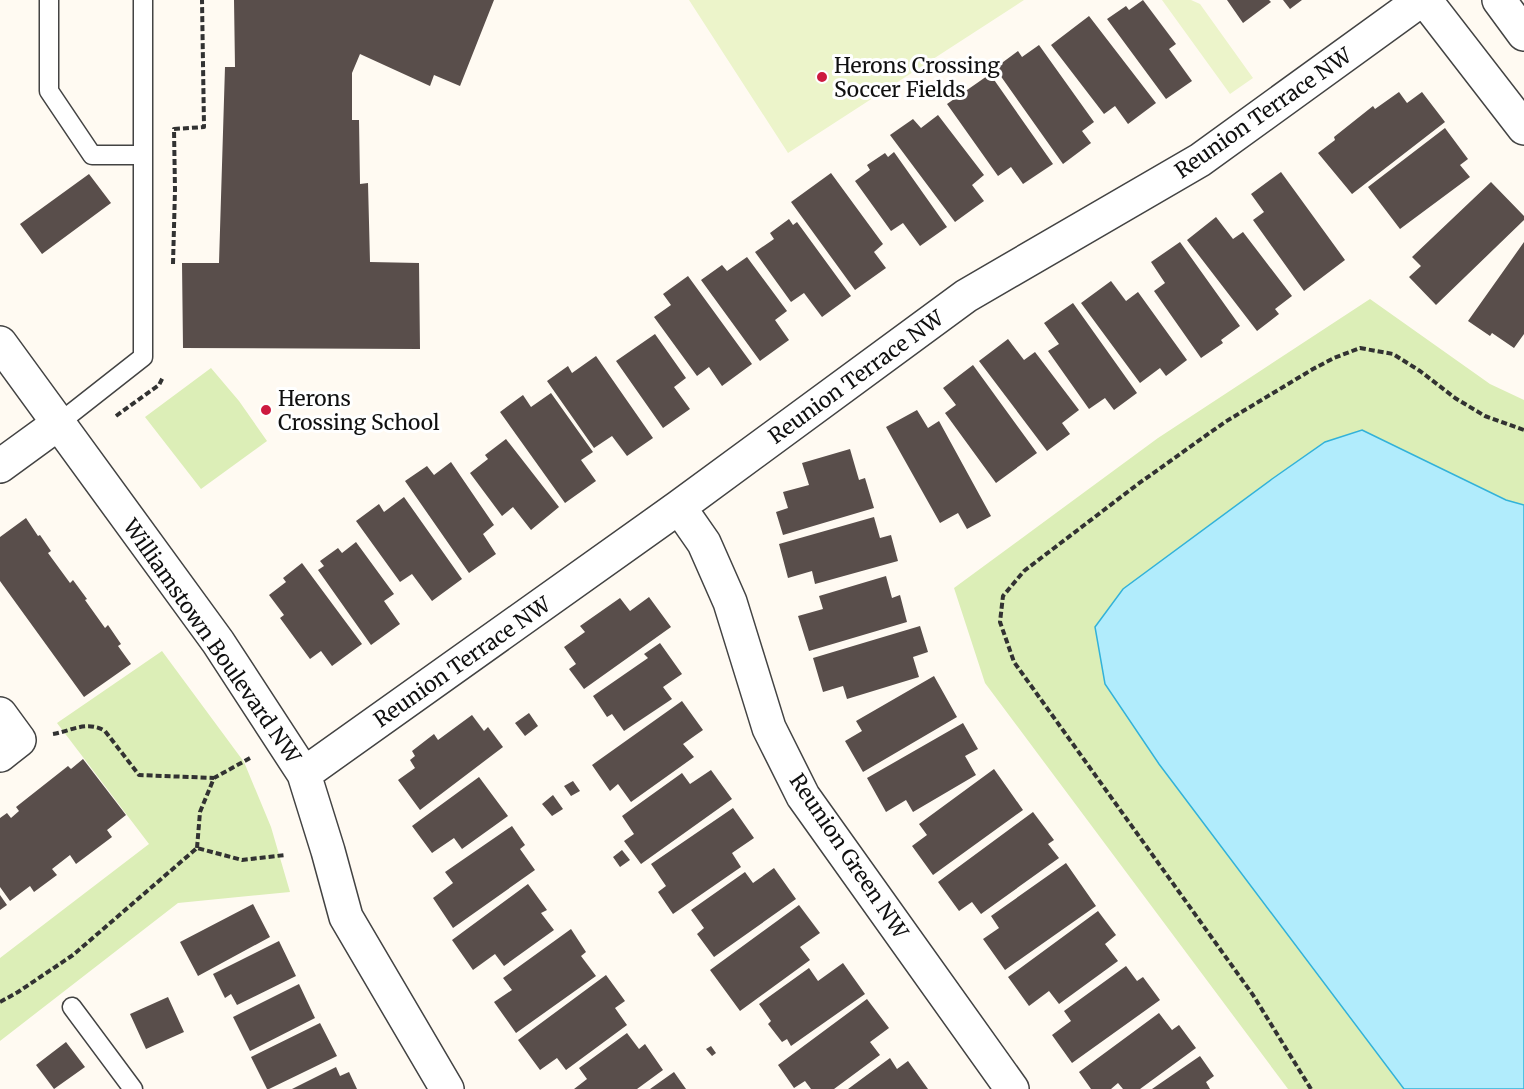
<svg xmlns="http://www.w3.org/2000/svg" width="1524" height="1089" viewBox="0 0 1524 1089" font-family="Merriweather,serif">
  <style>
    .green { fill: #dceeb7 }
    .pitch { fill: #ecf4ca }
    .water { fill: #b1ecfc; stroke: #32b2d9; stroke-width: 1.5 }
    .building { fill: #594e4b }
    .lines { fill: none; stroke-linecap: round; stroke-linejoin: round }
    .lane-casing { stroke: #434343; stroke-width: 21 }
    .street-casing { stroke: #434343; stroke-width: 36 }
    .path { stroke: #323232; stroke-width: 4; stroke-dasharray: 6 3; stroke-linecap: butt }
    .lane { stroke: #fff; stroke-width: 18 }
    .street { stroke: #fff; stroke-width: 33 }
    .poi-dot { fill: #cd1a3f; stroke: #fff; stroke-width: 2 }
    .labels { text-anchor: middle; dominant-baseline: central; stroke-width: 6; stroke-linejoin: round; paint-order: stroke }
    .poi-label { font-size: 21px; fill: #101010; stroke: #fff; text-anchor: start }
    .street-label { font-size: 21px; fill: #101010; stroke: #fff }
  </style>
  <rect width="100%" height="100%" fill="#fffaf2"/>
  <path class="green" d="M1370,299l120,85 34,16v689h-236l-303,-406 -31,-95 204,-150z
    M211,368l28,33 28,40 -66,48 -56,-72z
    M162,651l82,111 27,65 19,65 -112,11 -178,138v-83l149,-114 -92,-121z"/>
  <path class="pitch" d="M689,0h335l-236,153z
    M1162,0h29l9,4 53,74 -23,16z"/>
  <path class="water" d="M1362,430l144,70 18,5v584h-120l-245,-325 -54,-80 -10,-57 28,-38 149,-110 53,-37z"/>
  <path class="building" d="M234,0h260l-34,86 -26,-11 -4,11 -70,-32 -8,19v47h7l1,64 8,-1 2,79 49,1 1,86 -237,-1 -1,-85h37l6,-196h10z
    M1143,0l33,44 -7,5 23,32 -26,18 -59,-80 19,-13 3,4z
    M1227,0h42l2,2 -28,21z
    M1283,0h19l-12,9z
    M1089,16l67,87 -28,21 -13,-18 -11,8 -53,-69z
    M1039,45l55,77 -12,9 9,12 -28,21 -68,-96 23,-17 4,6z
    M990,74l63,90 -30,20 -12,-17 -13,9 -51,-72z
    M1399,92l8,11 15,-11 23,30 -93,72 -34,-41 17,-13 -1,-3 39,-31 2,3z
    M938,115l46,60 -12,10 12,16 -29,21 -65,-87 23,-16 8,9z
    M1445,128l23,31 -8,6 10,12 -70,52 -32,-42z
    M894,152l53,75 -27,19 -17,-23 -12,8 -36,-50 15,-11 -3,-5 18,-12 3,4z
    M1281,172l64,88 -41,31 -51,-71 11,-8 -13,-18z
    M831,173l52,71 -9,8 12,16 -31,22 -64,-88z
    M89,174l22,29 -69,51 -22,-30z
    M1491,182l33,34v4l-88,85 -27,-28 12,-11 -9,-9z
    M1216,217l17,22 10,-7 49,64 -17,13 4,5 -22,17 -70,-91z
    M789,219l4,6 4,-3 54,74 -29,21 -18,-24 -13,9 -36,-50 19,-13 -4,-6z
    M1180,242l60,84 -19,14 2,3 -22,15 -47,-67 11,-8 -14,-21z
    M1524,242v92l-10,14 -22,-15 -2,3 -22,-15z
    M747,257l40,54 -12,9 14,20 -29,21 -59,-81 21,-15 5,6z
    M688,276l64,88 -30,22 -13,-19 -12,9 -43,-59 17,-12 -8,-11z
    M1111,281l15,20 12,-9 49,68 -21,16 -6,-8 -20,15 -59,-80z
    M1073,303l64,90 -23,17 -9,-12 -16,11 -41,-58 11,-7 -15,-21z
    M655,334l31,44 -12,9 16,22 -27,19 -47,-67z
    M1008,339l16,21 11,-8 44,58 -17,13 8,11 -23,17 -68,-90z
    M596,356l57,82 -26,18 -15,-20 -18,12 -47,-67 21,-15 4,7z
    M973,365l64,88 -41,30 -51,-70 11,-8 -13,-17z
    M551,393l42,59 -12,8 15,21 -31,22 -65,-91 23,-17 8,12z
    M917,410l11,18 11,-7 52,95 -24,13 -9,-16 -18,10 -54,-96z
    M506,439l53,68 -28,23 -18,-23 -11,9 -32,-43 18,-14 -3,-4z
    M850,449l9,31 6,-2 9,30 -91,27 -7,-23 12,-4 -5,-16 26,-7 -7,-22z
    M451,462l43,63 -11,9 13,20 -27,19 -64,-92 22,-15 7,9z
    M404,497l58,82 -30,22 -20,-27 -12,8 -44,-61 23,-17 5,8z
    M874,517l6,21 11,-3 7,26 -83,23 -3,-13 -24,7 -9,-34z
    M26,518l12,18 2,-1 11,16 -3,2 22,30 3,-3 14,19 -2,1 20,28 3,-3 13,19 -3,2 13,18 -47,33 -84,-116v-44z
    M356,542l38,52 -10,7 16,23 -29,21 -53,-75 6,-4 -4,-5 18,-13 4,5z
    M302,563l60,81 -30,22 -11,-15 -11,8 -30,-41 4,-3 -15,-20 17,-13 -3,-4z
    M886,576l6,22 8,-3 7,27 -98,29 -11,-35 25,-7 -4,-13z
    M649,597l22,30 -87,62 -15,-20 7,-5 -12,-17 21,-15 -5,-6 40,-28 10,13z
    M920,626l8,26 -15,5 6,20 -72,22 -4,-13 -20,6 -10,-34z
    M660,643l22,31 -19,13 9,12 -48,32 -12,-17 -5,3 -14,-21 55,-38 -4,-4z
    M934,676l23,41 -94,55 -18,-31 17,-10 -6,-10z
    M682,701l21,29 -20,14 11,13 -63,45 -13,-18 -8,7 -18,-26z
    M529,713l9,13 -13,10 -10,-13z
    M472,715l12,16 4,-4 15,20 -83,63 -22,-30 17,-12 -5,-8 5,-4 -3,-5 22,-17 4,6z
    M963,723l15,26 -13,7 11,19 -63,37 -7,-12 -20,12 -19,-34z
    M83,759l43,56 -19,15 5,7 -36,27 -6,-9 -18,14 5,6 -23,17 -4,-6 -20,15 -10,-14v-69l7,-5 4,5 8,-7 -3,-4 52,-41 3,3z
    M994,769l29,41 -90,65 -21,-29 15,-11 -8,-11z
    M711,770l21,29 -91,65 -17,-23 10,-7 -12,-18 60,-43 8,11z
    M479,777l29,39 -46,33 -8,-11 -22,15 -20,-27z
    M573,781l7,10 -9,5 -7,-10z
    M553,795l10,14 -11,7 -10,-12z
    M733,808l21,30 -22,15 9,14 -68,47 -15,-22 8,-6 -15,-22z
    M1033,812l21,28 -6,4 11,14 -78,56 -9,-12 -13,9 -21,-29z
    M512,826l13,19 -5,4 15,21 -82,58 -20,-30 20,-15 -8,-11z
    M622,850l8,10 -10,7 -7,-10z
    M1066,863l30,43 -91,64 -22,-31 16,-11 -8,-12z
    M774,868l22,31 -82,58 -17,-23 7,-6 -13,-18 54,-38 8,11z
    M528,884l19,26 -6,3 13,17 -50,36 -9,-12 -22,16 -21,-30z
    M0,895l7,10 -7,5z
    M253,904l17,33 -72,39 -18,-34z
    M799,905l21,28 -20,14 10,13 -70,51 -30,-41z
    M1098,911l18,24 -11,9 13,17 -59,43 -10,-13 -20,15 -21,-29z
    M571,929l15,23 -5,4 15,20 -80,57 -22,-31 18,-12 -9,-12z
    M279,941l17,35 -59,29 -6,-11 -6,4 -12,-24z
    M843,963l22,31 -74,52 -4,-7 -5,3 -14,-18 3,-3 -12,-17 50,-36 9,13z
    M1126,966l11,15 6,-4 17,23 -88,63 -20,-28 19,-14 -7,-10z
    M606,975l19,26 -10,7 12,17 -61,45 -9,-12 -17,12 -22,-30z
    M299,984l16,34 -65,33 -17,-34z
    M168,997l16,35 -38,17 -16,-35z
    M867,999l22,29 -19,14 10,13 -46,34h-23l-6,-8 -11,7 -16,-23z
    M1159,1013l13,17 7,-5 17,23 -56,41h-17l-5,-6 -7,6h-20l-12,-17z
    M320,1023l17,33 -68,33h-2l-16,-32z
    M627,1033l12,16 6,-5 18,26 -26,19h-63l13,-10 -8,-11z
    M66,1042l19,25 -31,22 -18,-24z
    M711,1046l5,7 -4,3 -6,-7z
    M1200,1056l14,20 -8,6 4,7h-58z
    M890,1058l7,11 11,-8 20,28h-80z
    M336,1067l4,9 9,-4 8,17h-65z
    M674,1072l12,17h-36z"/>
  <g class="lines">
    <g class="lane-casing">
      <path id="lane" d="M49,0v91l43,64h51
        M59,423l84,-66v-357
        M72,1007l61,82"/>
    </g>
    <g class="street-casing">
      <path id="street" d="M1425,0l99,128
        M1499,0l25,34
        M0,343l218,299 86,132 24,77 18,66 101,172
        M0,466l59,-43
        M679,507l25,36 26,59 39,126 34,68 209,293
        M0,714l19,26 -19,15
        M304,774l375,-267 287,-211 234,-136 221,-160"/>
    </g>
    <path class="path" d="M173,264l2,-74 -1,-61 30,-2 -2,-127
      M116,416l43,-31 4,-8
      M53,734c18,-3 34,-14 52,-3l34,44 75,3
      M197,848l3,-36 14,-34 38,-21
      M0,1002l18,-10 55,-37 124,-107 45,12 43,-5
      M1311,1089l-58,-94 -239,-333 -14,-40 3,-26 21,-25 114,-87 87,-62 88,-53 21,-11 26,-10 33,6 27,17 35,27 30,18 39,14"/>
    <use href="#lane" class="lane"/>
    <use href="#street" class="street"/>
  </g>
  <g class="poi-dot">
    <circle cx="822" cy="77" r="6"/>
    <circle cx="266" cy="410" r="6"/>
  </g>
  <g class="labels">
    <g class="poi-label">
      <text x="834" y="65">Herons Crossing<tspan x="834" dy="24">Soccer Fields</tspan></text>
      <text x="278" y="398">Herons<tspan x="278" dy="24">Crossing School</tspan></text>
    </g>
    <g class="street-label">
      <text transform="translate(1263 113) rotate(-35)">Reunion Terrace NW</text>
      <text transform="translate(856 377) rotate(-36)">Reunion Terrace NW</text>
      <text transform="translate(212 641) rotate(55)">Williamstown Boulevard NW</text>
      <text transform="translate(462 662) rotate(-35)">Reunion Terrace NW</text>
      <text transform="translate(849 856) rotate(56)">Reunion Green NW</text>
    </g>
  </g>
</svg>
